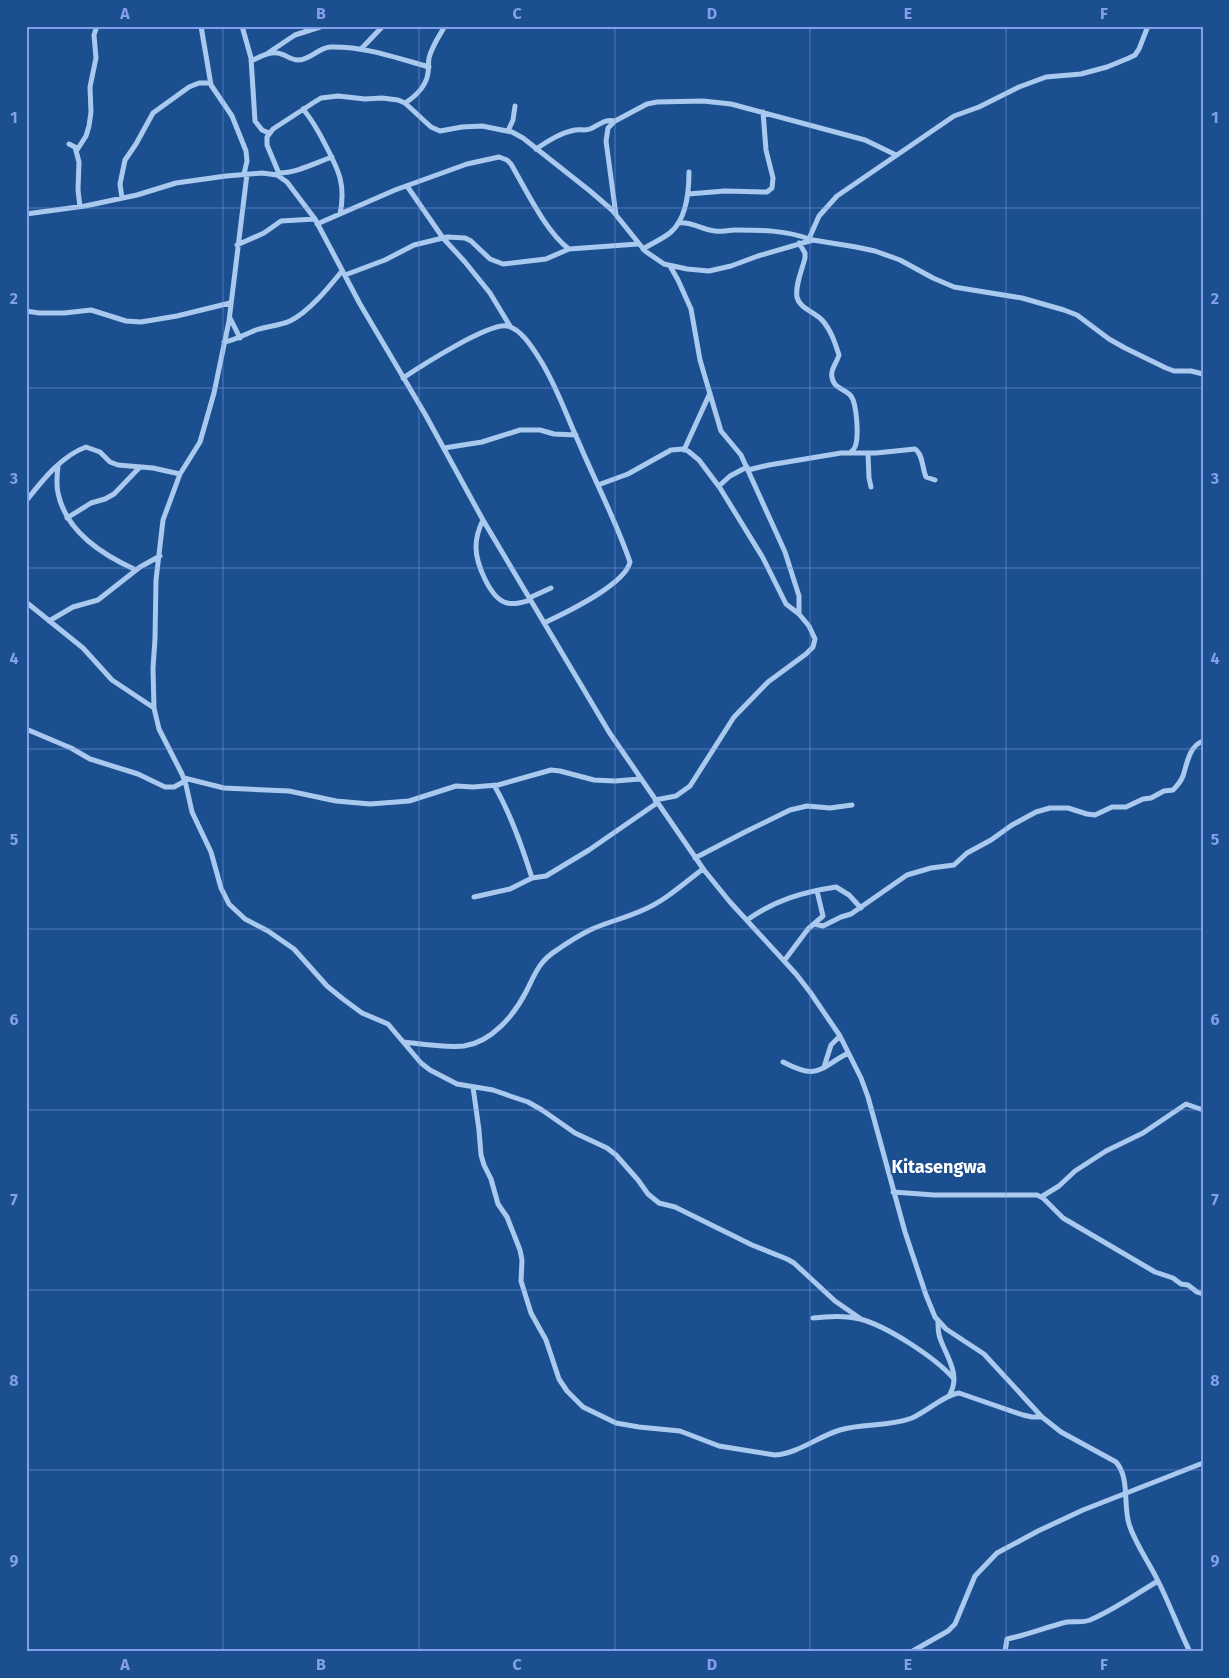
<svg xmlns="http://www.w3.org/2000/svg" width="1229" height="1678" viewBox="0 0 1229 1678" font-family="'Fira Sans',sans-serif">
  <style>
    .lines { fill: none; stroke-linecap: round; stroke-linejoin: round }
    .street { stroke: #a9c9ee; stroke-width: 5 }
    .grid { fill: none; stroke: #839eea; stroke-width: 1; stroke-opacity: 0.55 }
    .labels { text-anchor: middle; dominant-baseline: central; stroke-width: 4; stroke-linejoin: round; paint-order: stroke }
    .quarter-label { font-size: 18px; font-weight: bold; fill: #fff; stroke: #1b4f8f }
    .neatline { fill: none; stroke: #839eea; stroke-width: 2 }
    .grid-label { font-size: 16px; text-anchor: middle; font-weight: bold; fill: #839eea }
  </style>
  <rect width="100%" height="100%" fill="#1b4f8f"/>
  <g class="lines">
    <path class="street" d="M201,26l10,59 21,31 14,35 1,10 -3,13
      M242,26l9,32 4,63 7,9 7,3
      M361,49l22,-23
      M268,53l27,-18 28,-9
      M251,61c11,-5 21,-12 33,-6 4,2 9,5 14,5 12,0 20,-12 32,-13 34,-1 67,11 99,20
      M405,103c11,-7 21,-16 23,-30 1,-5 0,-10 1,-15 3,-12 10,-22 16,-32
      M303,109c10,12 16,23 23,37 13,25 20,39 14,68
      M508,131l5,-11 2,-14
      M69,144l6,3 4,15 -1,28 2,17
      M536,149c12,-8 24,-16 39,-19 5,-1 10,1 15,-1 10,-4 13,-10 25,-8
      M77,150l9,-14 3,-10 2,-14 -1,-25 6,-29 -2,-23 3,-9
      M278,173c19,0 37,-10 54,-16
      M247,174l-18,147 -15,72 -14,49 -20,32 -17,46 -7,60 -1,59 -2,29 1,40 5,21 23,45 4,11 6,27 19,40 10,36 8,16 16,15 23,12 26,18 33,37 16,13 19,14 26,11 33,39 9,7 27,14 36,6 17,6 18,6 14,8 33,23 32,15 9,7 22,25 10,14 11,9 16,4 77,38 35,14 7,4 41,38 26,18
      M280,176l-13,-31v-8l6,-8 40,-26 8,-5 17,-2 27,3 17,-1 16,2 7,3 26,24 9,4 22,-4 20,-1 30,6 11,6 67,53 22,19 33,41 19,13 23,5 22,2 22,-5 27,-10 55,-16 43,7 19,4 25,9 33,18 21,9 68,11 42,12 13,5 32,24 16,9 41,20 8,3h17l12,3
      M407,186l36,52 22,24 25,31 20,33
      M688,194l37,-3 42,1 5,-4 1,-10 -7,-28 -3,-38
      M122,198l-2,-14 5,-24 11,-16 17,-31 36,-26 10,-4h11
      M26,214l59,-8 52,-11 39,-12 50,-7 36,-3 15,2 10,7 28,37 45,85 65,110 58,106 126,212 95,138 26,32 66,72 14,18 30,44 21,42 7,19 37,135 21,63 9,22 11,12 38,25 58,63 19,15 55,30c14,16 7,42 13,62 6,19 19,37 28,55 12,23 21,49 33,73
      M616,215l-10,-74 2,-13 7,-7 32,-17 10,-2 46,-1 28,3 134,36 31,15
      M678,223c14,-2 24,7 37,8 7,1 13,-1 20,-1 25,0 50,0 74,9
      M317,224l78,-34 72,-26 32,-7 8,3 4,4c15,26 35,68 58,85l69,-5
      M808,241l11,-25 18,-20 117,-80 25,-9 40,-20 27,-10 35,-3 26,-7 22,-9 6,-3 4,-6 9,-23
      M799,243l6,10v5c-3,12 -10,27 -8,39 2,11 18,15 25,23 9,10 13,23 17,35 -2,8 -9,14 -7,22 1,11 13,12 19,19 6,8 8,42 4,51 -1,2 -3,4 -5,6
      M237,245l27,-12 17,-12 34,-2
      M643,249c9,-6 20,-10 28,-17 16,-14 18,-40 18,-60
      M670,266l8,14 13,29 9,51 21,71 20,24 44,97 14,44v18
      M345,275l40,-15 29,-15 33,-8 18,1 6,3 19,18 13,5 43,-5 23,-10
      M26,311l13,2h25l27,-3 35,11 15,1 36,-6 53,-13
      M230,318l10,20
      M224,342c12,-2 21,-8 32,-12 11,-4 23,-4 34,-9 19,-9 39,-34 52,-50
      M403,378c18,-12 85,-55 104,-52 13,2 25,21 32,32 17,26 27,57 40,85 17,40 37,78 51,119 -5,23 -65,51 -86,61
      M444,448l38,-6 38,-12h20l14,4 22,1
      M684,450l26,-57
      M868,453l1,25 2,9
      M58,466c-1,9 -2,19 0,27 8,39 45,62 78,77
      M748,470l21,-5 72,-12h35l39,-4c8,5 7,19 11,28l9,3
      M598,485l30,-11 43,-24 12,-1 5,2 11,9 21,28 43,70 23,46 13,10 10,12 6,13 -2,8 -7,7 -38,28 -34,35 -44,69 -14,10 -21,4
      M719,486l11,-10 17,-9
      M26,501c16,-20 35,-45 60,-54l14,5 10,10 8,3 35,3 27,6
      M67,518l24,-15 14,-4 9,-5 25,-26
      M483,520c-4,8 -7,17 -7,27 0,16 14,52 31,56 8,2 16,-1 23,-3
      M529,598l22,-10
      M26,602l57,46 29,32 42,28
      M49,621l24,-14 25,-7 42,-33 20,-11
      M26,729l45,19 19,11 48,15 27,13h9l11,-6
      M184,778l40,10 65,3 47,10 34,3 39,-3 47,-15 17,1 25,-2 53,-15 9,1 34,9 21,1 25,-2
      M494,785c17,29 28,61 38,93
      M695,858l50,-26 45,-22 17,-4 23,2 22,-3
      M474,897l36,-8 22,-11 14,-2 43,-26 68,-47
      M747,920c28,-20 56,-28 89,-33l13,8 12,13
      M814,924l9,2 18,-9 10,-3 56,-39 24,-7 23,-3 13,-12 24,-13 21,-15 24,-13 14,-4h18l19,6 8,1 17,-8h14l17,-8 8,-1 13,-7 9,-1c4,-4 8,-9 10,-14 4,-12 6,-30 20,-35
      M784,961l24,-32 15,-13 -6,-25
      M404,1042c17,2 43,6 60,4 28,-4 50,-31 62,-54 9,-18 13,-31 31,-42 10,-7 21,-14 33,-20 17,-8 36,-12 53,-20 22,-9 41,-27 60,-41
      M783,1062c35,18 34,8 65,-9
      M824,1067l7,-22 9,-9
      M473,1087l6,43 2,25 3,10 7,14 7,25 9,13 13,33 2,10 -1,21 10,32 15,27 13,39 8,12 16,16 33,16 23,4 41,4 39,15 56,9c24,-2 42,-18 65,-25 23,-7 49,-3 72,-12 16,-7 32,-23 47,-25l64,22 9,2h10
      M893,1192l41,3h103l6,3 20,20 92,54 18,6 8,6 7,1 9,7 6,2
      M1041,1197l18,-11 16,-15 31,-20 37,-18 43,-29 17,6
      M813,1318c16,-2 32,-3 47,1 27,7 76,39 94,60
      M938,1322c0,5 0,11 2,16 6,18 21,36 10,56
      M911,1652l37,-21 7,-7 20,-48 22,-23 41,-22 45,-21 120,-47
      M1005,1652l2,-13c20,-4 39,-12 60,-17 8,-1 15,1 23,-2 24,-10 46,-26 68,-39"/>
  </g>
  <path class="grid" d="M223,26v1626M419,26v1626M615,26v1626M810,26v1626M1006,26v1626M26,208h1177M26,388h1177M26,568h1177M26,749h1177M26,929h1177M26,1110h1177M26,1290h1177M26,1470h1177"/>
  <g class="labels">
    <g class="quarter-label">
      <text x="939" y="1167">Kitasengwa</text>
    </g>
  </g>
  <rect width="1229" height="1678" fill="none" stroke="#1b4f8f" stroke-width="55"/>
  <rect x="28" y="28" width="1174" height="1622" class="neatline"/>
  <g class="grid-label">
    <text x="125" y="19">A</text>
    <text x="321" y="19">B</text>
    <text x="517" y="19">C</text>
    <text x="712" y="19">D</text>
    <text x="908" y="19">E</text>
    <text x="1104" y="19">F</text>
    <text x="14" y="123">1</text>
    <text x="1215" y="123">1</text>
    <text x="14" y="304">2</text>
    <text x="1215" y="304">2</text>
    <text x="14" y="484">3</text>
    <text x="1215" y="484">3</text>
    <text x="14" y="664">4</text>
    <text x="1215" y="664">4</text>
    <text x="14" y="845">5</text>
    <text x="1215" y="845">5</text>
    <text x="14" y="1025">6</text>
    <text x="1215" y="1025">6</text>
    <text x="14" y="1205">7</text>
    <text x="1215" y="1205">7</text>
    <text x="14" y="1386">8</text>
    <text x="1215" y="1386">8</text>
    <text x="14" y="1566">9</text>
    <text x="1215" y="1566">9</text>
    <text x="125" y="1670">A</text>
    <text x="321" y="1670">B</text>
    <text x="517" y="1670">C</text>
    <text x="712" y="1670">D</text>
    <text x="908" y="1670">E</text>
    <text x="1104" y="1670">F</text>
  </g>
</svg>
